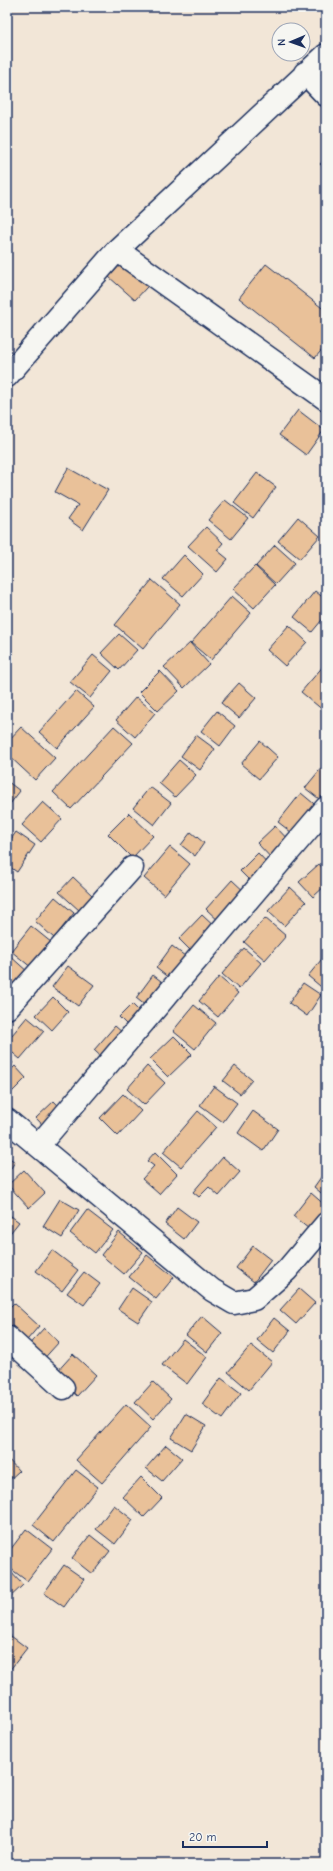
<svg xmlns="http://www.w3.org/2000/svg" width="333" height="1871" viewBox="0 0 333 1871" font-family="'Comic Neue',sans-serif">
  <style>
    .building { fill: #e9c199; stroke: #1b2f5e }
    .lines { fill: none; stroke-linecap: round; stroke-linejoin: round }
    .minor-casing { stroke: #1b2f5e; stroke-width: 25 }
    .minor { stroke: #f6f6f2; stroke-width: 22 }
  </style>
  <rect width="100%" height="100%" fill="#f2e6d7"/>
  <filter id="ink" filterUnits="userSpaceOnUse"><feTurbulence type="fractalNoise" baseFrequency=".025" numOctaves="2"/><feDisplacementMap in="SourceGraphic" scale="8" xChannelSelector="R" yChannelSelector="G"/><feConvolveMatrix kernelMatrix="1 2 1 2 8 2 1 2 1" color-interpolation-filters="sRGB"/></filter>
  <g filter="url(#ink)">
    <path class="building" d="M326,158v12l-6,-6z
      M131,253l26,23 -22,24 -26,-23z
      M266,264l60,47v34l-11,13 -76,-60z
      M298,410l26,20 -18,25 -27,-20z
      M68,468l40,22 -25,40 -15,-11 10,-14 -23,-13z
      M257,473l19,14 -23,31 -19,-15z
      M225,500l23,18 -17,21 -23,-19z
      M298,517l22,19 -20,23 -22,-18z
      M206,527l17,16 -6,7 11,9 -11,13 -29,-26z
      M275,545l20,18 -19,21 -20,-18z
      M184,555l19,19 -20,22 -20,-17z
      M255,566l20,19 -21,23 -21,-19z
      M152,580l28,24 -37,45 -28,-24z
      M315,591l11,9v15l-14,17 -18,-15z
      M232,596l19,17 -40,47 -20,-17z
      M289,625l18,17 -22,24 -18,-16z
      M119,634l18,16 -18,20 -18,-17z
      M190,643l19,21 -25,24 -20,-21z
      M93,655l19,16 -22,27 -20,-16z
      M325,664l1,44 -2,3 -23,-19z
      M160,671l19,20 -21,20 -19,-19z
      M239,683l17,15 -17,20 -18,-15z
      M76,691l18,16 -37,41 -18,-16z
      M136,697l19,16 -20,24 -19,-17z
      M217,711l18,15 -15,20 -19,-15z
      M114,726l19,17 -62,66 -18,-17z
      M21,727l34,31 -20,22 -28,-26v-12z
      M196,735l19,14 -15,21 -19,-14z
      M260,741l18,16 -19,22 -18,-15z
      M179,760l17,15 -21,22 -16,-14z
      M323,766l3,2v31l-3,3 -18,-14z
      M7,781l13,10 -13,17z
      M150,787l21,16 -17,22 -21,-17z
      M301,793l18,15 -23,28 -18,-14z
      M43,802l19,17 -21,23 -19,-17z
      M129,813l24,23 -21,22 -24,-24z
      M275,826l18,19 -18,17 -18,-19z
      M16,832l19,13 -18,27 -10,-7v-20z
      M191,832l13,11 -9,13 -14,-11z
      M170,847l20,17 -26,31 -20,-17z
      M258,853l14,15 -18,17 -14,-14z
      M319,864l7,8v13l-13,12 -14,-15z
      M73,877l20,19 -13,15 -21,-19z
      M232,880l16,15 -26,29 -16,-15z
      M290,887l16,15 -22,24 -16,-15z
      M55,897l19,16 -20,25 -19,-17z
      M202,915l16,15 -23,25 -16,-16z
      M265,918l21,18 -21,24 -21,-18z
      M31,926l21,17 -20,25 -21,-17z
      M172,946l18,14 -16,22 -18,-14z
      M244,948l17,15 -22,26 -17,-15z
      M326,954v37l-18,-15z
      M9,955l20,18 -22,23v-39z
      M68,966l26,19 -16,21 -26,-19z
      M153,975l16,12 -18,23 -15,-12z
      M219,977l19,16 -20,24 -19,-16z
      M303,983l18,12 -14,21 -18,-13z
      M53,997l15,15 -16,18 -16,-15z
      M132,1004l19,19 -13,13 -19,-19z
      M194,1005l22,18 -21,26 -22,-18z
      M27,1017l17,14 -24,28 -13,-11v-7z
      M115,1026l17,15 -22,24 -16,-15z
      M174,1036l18,18 -24,23 -18,-18z
      M7,1056l6,7 -6,6z
      M15,1066l11,12 -16,16 -3,-3v-17z
      M147,1066l18,17 -21,22 -17,-16z
      M235,1066l17,14 -12,14 -17,-13z
      M214,1086l23,17 -14,19 -23,-17z
      M123,1094l18,17 -23,25 -18,-18z
      M54,1101l17,18 -18,17 -17,-18z
      M198,1111l18,16 -35,40 -18,-15z
      M253,1111l25,18 -15,22 -25,-18z
      M155,1152l22,22 -18,20 -17,-15 12,-13 -7,-5z
      M7,1156l8,6 -8,12z
      M223,1157l17,15 -21,24 -10,-9 -10,10 -6,-5z
      M24,1170l21,23 -16,15 -21,-23z
      M326,1170v27l-12,-10z
      M311,1193l15,13v2l-17,21 -16,-13z
      M60,1199l19,11 -17,28 -19,-12z
      M177,1207l20,15 -13,17 -19,-15z
      M87,1210l26,20 -18,23 -25,-20z
      M7,1213l12,9 -12,15z
      M119,1232l24,20 -19,22 -23,-19z
      M253,1246l18,14 -17,22 -18,-14z
      M52,1250l26,20 -16,21 -26,-20z
      M147,1255l27,22 -18,22 -27,-22z
      M84,1272l16,12 -16,21 -17,-12z
      M132,1288l20,14 -14,20 -20,-13z
      M299,1289l16,14 -19,21 -16,-14z
      M14,1303l25,23 -17,20 -15,-13v-23z
      M202,1316l20,17 -15,19 -21,-17z
      M274,1318l16,13 -17,22 -16,-13z
      M44,1328l15,14 -19,21 -15,-14z
      M183,1339l24,18 -20,27 -25,-19z
      M251,1345l21,17 -23,28 -21,-18z
      M73,1354l23,21 -19,21 -23,-21z
      M221,1378l20,15 -19,26 -20,-15z
      M153,1382l18,17 -18,20 -18,-17z
      M126,1404l25,23 -49,56 -26,-23z
      M186,1414l20,12 -15,24 -20,-12z
      M166,1445l16,13 -20,23 -16,-13z
      M7,1458l12,13 -12,11z
      M76,1470l22,17 -44,55 -21,-17z
      M141,1477l21,21 -18,19 -21,-20z
      M114,1505l19,15 -18,24 -19,-15z
      M26,1529l26,20 -25,32 -20,-15v-12z
      M90,1535l20,16 -18,23 -20,-16z
      M64,1565l20,14 -20,28 -20,-14z
      M7,1568l16,17 -16,15z
      M7,1633l20,15 -18,23 -2,-2z"/>
    <g class="lines">
      <g class="minor-casing">
        <path id="minor" d="M305,73l21,22
          M117,250l209,149
          M7,376l110,-126 209,-195
          M7,1008l125,-140
          M7,1120l205,170 22,13 20,-4 33,-29 39,-46
          M39,1145l287,-337
          M7,1337l56,51"/>
      </g>
      <use href="#minor" class="minor"/>
    </g>
  </g>
  <rect width="333" height="1871" fill="none" stroke="#f6f6f2" stroke-width="24"/>
  <rect x="12" y="12" width="309" height="1847" fill="none" stroke="#1b2f5e" stroke-width="1.5" filter="url(#ink)"/>
  <g transform="translate(291 42) rotate(268)"><circle r="19" fill="#f6f6f2" stroke="#9ea6b7"/>
  <path d="M0-3L7 15L0 10L-7 15Z" fill="#1b2f5e"/>
  <text y="-6" font-size="11" font-weight="bold" text-anchor="middle" fill="#1b2f5e">N</text>
  </g>
  <path d="M183 1841v6h84v-6" fill="none" stroke="#1b2f5e" stroke-width="2"/>
  <text x="189" y="1841" font-size="12" fill="#1b2f5e" stroke="#f6f6f2" stroke-width="3" paint-order="stroke">20 m</text>
</svg>
